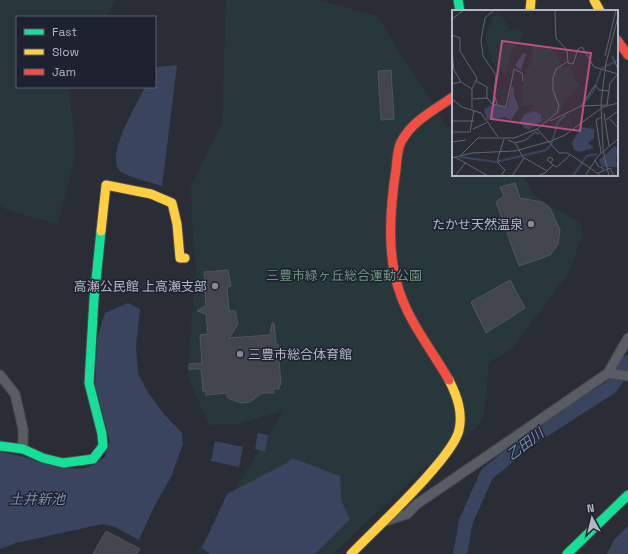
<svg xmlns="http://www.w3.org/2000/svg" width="628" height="554" viewBox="0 0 628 554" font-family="'Space Grotesk','Noto Sans JP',sans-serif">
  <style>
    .green { fill: #28373c }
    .water { fill: #3a445f }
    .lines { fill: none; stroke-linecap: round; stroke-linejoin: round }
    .river { stroke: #3a445f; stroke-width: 14 }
    .building { fill: #43454c; stroke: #52555d }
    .street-casing { stroke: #46484f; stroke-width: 11 }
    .fast-casing { stroke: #46484f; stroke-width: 11 }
    .slow-casing { stroke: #46484f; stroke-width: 11 }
    .jam-casing { stroke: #46484f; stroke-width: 11 }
    .street { stroke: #5a5c64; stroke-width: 9 }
    .fast { stroke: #16e098; stroke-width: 9 }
    .slow { stroke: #ffcf43; stroke-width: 9 }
    .jam { stroke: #f24e42; stroke-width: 9 }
    .poi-dot { fill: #848794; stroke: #1e2230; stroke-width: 1.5 }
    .labels { text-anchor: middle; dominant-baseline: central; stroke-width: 3; stroke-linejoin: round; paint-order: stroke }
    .poi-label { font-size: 13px; fill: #b4b8c6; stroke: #1e2230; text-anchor: end }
    .park-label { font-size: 13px; fill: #6d957d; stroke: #1e2230 }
    .water-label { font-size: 14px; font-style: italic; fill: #7e8bac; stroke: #1e2230 }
    .inset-river { fill: none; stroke: #3a445f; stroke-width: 2 }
    .inset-road { fill: none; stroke: #616570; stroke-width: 1 }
    .view { fill: #bd5080; fill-opacity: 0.15; stroke: #bd5080; stroke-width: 2 }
    .inset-edge { fill: none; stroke: #b4b8c6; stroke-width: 2 }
  </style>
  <rect width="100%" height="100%" fill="#2a2d36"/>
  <path class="green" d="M0,0h115l-10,17h-88v70h52l7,67 -18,70 -51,-14 -7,-7z
    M226,0h92l59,16 70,111 6,4v44h69l13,21 45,27 3,11 -14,38 -57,77 -23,13 -5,52 -8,14 -53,41 -90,85 -137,-1 87,-142 -45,13 -29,1 -22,-50 9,-105 -3,-34 -2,-49 31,-64z"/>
  <path class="water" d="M177,65l-15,121c-9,-3 -38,-10 -43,-16 -13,-16 18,-66 26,-83h10v-20z
    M128,303l12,6 -4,37 2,27 9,18 17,23 18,19 1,11 -12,33 -17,30 -15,33 -24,-13 -13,-3 -86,19 -16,6v-97c28,3 62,22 89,15 5,-2 11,-7 16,-10l5,-15 -15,-56 2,-47 8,-26z
    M258,433l10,2 -3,17 -10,-3z
    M215,441l28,6 -4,20 -28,-6z
    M292,458l48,18 1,24 9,19 -35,35h-105l-8,-6 25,-54 58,-30z
    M628,526v28h-21l7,-14z"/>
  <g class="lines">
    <path class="river" d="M460,554l6,-33 21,-47 43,-35 81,-52 17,-25"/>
  </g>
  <path class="building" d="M391,70l3,49 -13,1 -3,-49z
    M515,183l5,15 22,4 8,6 10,22 -2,14 -8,11 -31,11 -23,-64 8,-6 -4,-9z
    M228,270l3,16 -4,1 2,24h6l3,13 -9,14 41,-3 2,-12h2l2,21h2l3,41h-2v4h-6l1,4h-12l-12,9 -9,1 -11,-4 -3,-2v-4l-21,2v-4h-3l-2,-22h-12v-5l13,-1 -2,-28 8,-1 -2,-20 -9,-3 9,-5 -1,-14h-3l-1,-10h4l-1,-10z
    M510,280l15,28 -39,25 -15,-31z
    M106,531l34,18 -3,5h-44z"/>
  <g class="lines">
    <g class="street-casing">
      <path id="street" d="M608,373l20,3
        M0,375l15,19 8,35v20
        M386,521l21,-7 10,-10 191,-131 20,-35"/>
    </g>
    <g class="fast-casing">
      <path id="fast" d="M458,0l2,11
        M0,446l23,3 20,9 20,5 30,-4 10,-13 -1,-12 -13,-51 5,-84 7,-68
        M567,554l61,-59"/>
    </g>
    <g class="slow-casing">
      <path id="slow" d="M594,0l6,11
        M530,11l1,-11
        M101,231l5,-46 45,9 21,9 5,21 3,34h5
        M351,554c23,-24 102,-96 108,-124 4,-18 -2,-34 -10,-50"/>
    </g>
    <g class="jam-casing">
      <path id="jam" d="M617,40l11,15
        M449,380c-16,-28 -37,-54 -48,-84 -15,-39 -11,-87 -5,-127 1,-8 1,-19 5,-27 11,-21 33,-32 52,-45"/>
    </g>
    <use href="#street" class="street"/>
    <use href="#fast" class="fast"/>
    <use href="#slow" class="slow"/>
    <use href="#jam" class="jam"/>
  </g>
  <g class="poi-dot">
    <circle cx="531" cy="224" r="4"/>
    <circle cx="215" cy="286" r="4"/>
    <circle cx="240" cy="354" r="4"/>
  </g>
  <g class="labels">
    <g class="poi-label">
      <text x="523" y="224">たかせ天然温泉</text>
      <text x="207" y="286">高瀬公民館 上高瀬支部</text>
      <text x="248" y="354" text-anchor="start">三豊市総合体育館</text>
    </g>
    <g class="park-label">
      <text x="344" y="275">三豊市緑ヶ丘総合運動公園</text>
    </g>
    <g class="water-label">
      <text transform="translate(525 444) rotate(-37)">乙田川</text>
      <text x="37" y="499">土井新池</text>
    </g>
  </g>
  <g transform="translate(452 10)">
    <rect width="166" height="166" fill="#2a2d36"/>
    <path d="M45,4l5,2 8,14 10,-1 3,4 -3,8 -10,12 -4,21 -7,-3 -7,-10 -7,-23 2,-8 5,-4v-8zM82,34l21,7 8,17 7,-2 4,13 6,6 -16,17 -3,9 -32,21 -10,-9 15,-18h-11l-2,-8 4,-26 6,-8z" fill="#28373c"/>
    <path d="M71,43l3,1 -5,16 -6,-4zM62,76v10l5,11 -8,13 -6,-3 -18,3 -3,-11 10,-5 14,3 3,-20zM82,101l7,4v6l-12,8 -5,-1 -4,-6 4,-7zM129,117l13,2v9l-6,5 6,5 -15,4 -5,-2 -2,-8zM163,136l3,3 -2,12 2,6h-16l-3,-7z" fill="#3a445f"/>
    <path class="inset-river" d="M131,95l11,-15 8,-22 16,-8M8,147l36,5 50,-12 5,-5 7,-23 7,-7M121,166l14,-20 10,-2"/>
    <path class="inset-road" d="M42,0l-9,8 -4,22 2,16 13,19 -2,17 3,13M103,0l1,28 11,12 1,13 5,1 5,-15 4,-2 12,20 24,7M0,9l12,-9M0,25l8,3v13l17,27 -5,11v20M0,41l2,19 7,12 -9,2M153,46l11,-46M160,46l6,13M24,71l11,6v12M9,72l11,7M0,89l10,8 19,6 17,24M21,89l14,-1 5,6 14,3 8,-38 8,4 1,8M129,96l26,-1 3,-22 7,-8M152,103l5,33M158,109l8,9M154,110l12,-9M0,111h22M98,111l31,-15 14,-21 4,5 10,1M21,119l13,-6M85,119l22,24h9l22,15M0,122h18l4,-22M56,130l7,3 8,14 24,14M0,132l14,-2M63,133l11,-3 9,-8 4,2M149,143l-5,-33 6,-3M9,145l17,-17h36l23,-9 20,-16 2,-7 -6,-16v-12l3,-9 11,-7M3,147l33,19M0,148l20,-5 43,-2 36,-10 14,-6 38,-28 15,-4M143,150l3,6 6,3M99,153l2,-4 -4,-2 -2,3 4,3 2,2M105,157l13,-12M138,158l11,8M146,163l12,-5 4,8M3,166l11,-14M49,166l4,-6 -7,-7v-5l6,-19M60,166l12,-18M86,166l7,-3 8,-8 4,2M133,166l13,-20 20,-17M157,166l-6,-26 -2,-48 5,-39 12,-46"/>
    <path class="view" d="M50,31l89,12 -11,78 -89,-12z"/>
    <rect width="166" height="166" class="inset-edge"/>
  </g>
  <rect x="16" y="16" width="140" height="72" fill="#1e2230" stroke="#5a5e6c"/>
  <rect x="24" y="29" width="20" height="6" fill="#16e098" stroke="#5a5e6c"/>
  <text x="52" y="36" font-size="12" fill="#b4b8c6">Fast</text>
  <rect x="24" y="49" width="20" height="6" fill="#ffcf43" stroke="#5a5e6c"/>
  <text x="52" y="56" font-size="12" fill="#b4b8c6">Slow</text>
  <rect x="24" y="69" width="20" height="6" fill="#f24e42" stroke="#5a5e6c"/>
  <text x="52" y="76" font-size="12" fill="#b4b8c6">Jam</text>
  <g transform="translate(592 518) rotate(352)" stroke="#1e2230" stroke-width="3" paint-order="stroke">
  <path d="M0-3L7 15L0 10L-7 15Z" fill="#b4b8c6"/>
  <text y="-6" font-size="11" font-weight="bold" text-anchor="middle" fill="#b4b8c6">N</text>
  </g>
</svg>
